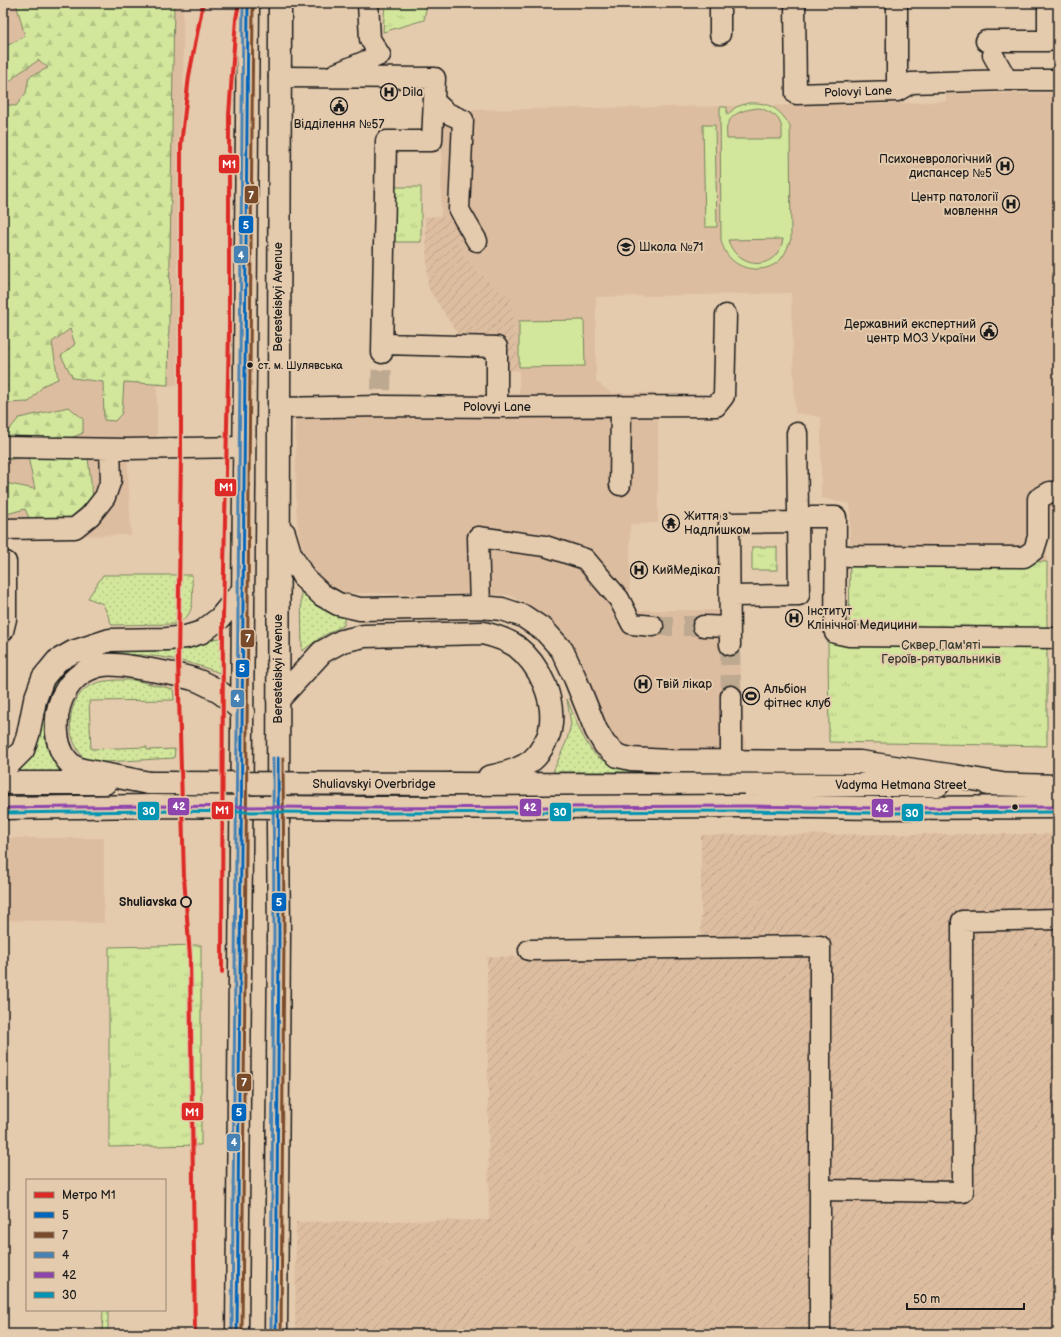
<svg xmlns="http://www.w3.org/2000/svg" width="1061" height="1337" viewBox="0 0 1061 1337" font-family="'Balsamiq Sans',sans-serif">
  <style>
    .built { fill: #ddbda0 }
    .industrial { fill: url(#industrial-furrows) }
    .grass { fill: url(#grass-dots); stroke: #77825c }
    .forest { fill: url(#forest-firs); stroke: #77825c }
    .park { fill: url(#park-tufts); stroke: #77825c }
    .pitch { fill: #d2e79c; stroke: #77825c; fill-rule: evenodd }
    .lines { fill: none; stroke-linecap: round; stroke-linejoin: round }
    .minor-tunnel { stroke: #bda890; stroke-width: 20; stroke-dasharray: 20 10; stroke-linecap: butt }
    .minor-casing { stroke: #1c1c1c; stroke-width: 23 }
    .major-casing { stroke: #1c1c1c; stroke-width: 25 }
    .minor { stroke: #e5cbad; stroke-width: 20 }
    .major { stroke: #e5cbad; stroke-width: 22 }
    .major-bridge-casing { stroke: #1c1c1c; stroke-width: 25; stroke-linecap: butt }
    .major-bridge { stroke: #e5cbad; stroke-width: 22 }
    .bus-1-casing { stroke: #e5cbad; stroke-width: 6 }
    .bus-2-casing { stroke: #e5cbad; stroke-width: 6 }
    .bus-3-casing { stroke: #e5cbad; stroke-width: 6 }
    .bus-4-casing { stroke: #e5cbad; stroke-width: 6 }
    .bus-5-casing { stroke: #e5cbad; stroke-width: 6 }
    .bus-1 { stroke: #0065bd; stroke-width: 3 }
    .bus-2 { stroke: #7a4b2a; stroke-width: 3 }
    .bus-3 { stroke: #4682b4; stroke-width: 3 }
    .bus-4 { stroke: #8e44ad; stroke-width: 3 }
    .bus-5 { stroke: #0494b3; stroke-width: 3 }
    .metro-1-casing { stroke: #e5cbad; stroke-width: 7 }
    .metro-1 { stroke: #dd2a26; stroke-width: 4 }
    .bus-dot { fill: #1c1c1c; stroke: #e5cbad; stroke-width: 1.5 }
    .stop-dot { fill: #e5cbad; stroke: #1c1c1c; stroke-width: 2 }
    .labels { text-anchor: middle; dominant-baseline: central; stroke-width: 4; stroke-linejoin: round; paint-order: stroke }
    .bus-label { font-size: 11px; fill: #1c1c1c; stroke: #e5cbad; text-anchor: start }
    .poi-label { font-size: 12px; fill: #1c1c1c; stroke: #e5cbad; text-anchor: start }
    .street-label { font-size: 12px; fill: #1c1c1c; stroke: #e5cbad }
    .park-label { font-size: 12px; fill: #373a2f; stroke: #e5cbad }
    .stop-label { font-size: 12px; font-weight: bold; fill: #1c1c1c; stroke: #e5cbad; text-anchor: end }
    .line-badge { stroke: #e5cbad; stroke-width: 1.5 }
    .badge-label { font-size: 11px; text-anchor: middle; font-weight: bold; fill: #fff }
  </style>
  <defs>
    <pattern id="industrial-furrows" width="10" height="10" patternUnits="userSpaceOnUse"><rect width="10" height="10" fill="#ddbda0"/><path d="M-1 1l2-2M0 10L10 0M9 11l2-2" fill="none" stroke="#bda289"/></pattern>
    <pattern id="grass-dots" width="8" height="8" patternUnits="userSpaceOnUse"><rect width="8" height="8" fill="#d2e79c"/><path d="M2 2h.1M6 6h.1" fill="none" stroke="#b4c686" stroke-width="1.8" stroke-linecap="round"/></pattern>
    <pattern id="forest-firs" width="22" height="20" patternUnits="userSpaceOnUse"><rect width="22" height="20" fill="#d2e79c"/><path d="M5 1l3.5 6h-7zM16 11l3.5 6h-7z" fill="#b4c686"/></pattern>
    <pattern id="park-tufts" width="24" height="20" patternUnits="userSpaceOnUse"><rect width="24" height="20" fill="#d2e79c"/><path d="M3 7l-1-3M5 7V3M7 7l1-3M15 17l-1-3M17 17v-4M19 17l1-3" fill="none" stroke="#b4c686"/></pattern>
  </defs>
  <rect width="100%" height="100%" fill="#e5cbad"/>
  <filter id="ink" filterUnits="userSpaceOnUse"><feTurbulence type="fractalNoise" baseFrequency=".025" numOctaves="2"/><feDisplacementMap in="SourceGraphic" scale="8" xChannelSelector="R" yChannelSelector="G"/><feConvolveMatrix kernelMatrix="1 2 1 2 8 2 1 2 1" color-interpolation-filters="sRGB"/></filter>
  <g filter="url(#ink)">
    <path class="built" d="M3,3h180l1,120 -6,262 -21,1v55l-30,8 4,86 -128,2z
      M1058,93v409l-11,11v49l-197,-4v-54l-29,-6v-81l-26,-4 -4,-120 -195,4v84l15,12h47v130l-28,1v86h107l9,145 -120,-5 -16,-10 -11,-20 -18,-61 -14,-20 -16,-20 -41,-24 -161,-2 -17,-5 -20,-20 -13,-30 -3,-28 -1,-114 224,-2v-23l-8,-73 -18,-12 -30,-32 -3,-32 -19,-6 1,-97 12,-9 428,-6 64,-3v-7z
      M3,838h101v85l-101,-3z"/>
    <path class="industrial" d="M441,216l19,6 3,32 30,32 18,11 8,74 -18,-1 -1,-28h-37l-35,-54 -3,-71z
      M1058,834v500h-763l1,-112 193,-2 -2,-263 214,-3v-119z"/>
    <path class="grass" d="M103,575h89c0,20 6,42 -18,49l-62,1 -9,-21 -15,-6z
      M301,592l22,16 21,8v9l-21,11 -21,15z
      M221,638l-1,35c-35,-13 -66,-20 -104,-18 -11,0 -22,0 -33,5 -9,4 -17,10 -23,18 -8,9 -13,18 -14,30 -5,28 0,42 15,65l-54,6 20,-17 7,-10 9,-53 20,-29 14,-10 33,-9h67l13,-3 22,-9z
      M133,680l40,9 1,11 -85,1 2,48 56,-2v3l28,-1 -1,9 -86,5c-6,-7 -12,-14 -15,-24 -6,-17 -2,-41 15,-52 12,-8 31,-7 45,-7z
      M567,699c6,15 20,55 36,61 9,4 21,5 31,7l2,5h-83l14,-32 4,-16z
      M103,1310h5v24h-6z"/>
    <path class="forest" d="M16,3h158l-6,382 -44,-3 -2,31 -7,8 -11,-1 -1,-38 -30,-4 -12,-22 14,-12 -5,-15 -18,13 6,37 -14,6 -15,17 -23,1 -3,-28v-271l13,2 10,-13 3,-16 19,-9 -9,-8 -20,13 -10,9h-6v-34l22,-12z
      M69,407l14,12v14l-22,9 27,16 5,40 -22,19 -40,5 -6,-13 -22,6v-37l2,5 30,6 -7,-32 -23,3 -2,-23 16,-19z"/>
    <path class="park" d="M385,3h42l-3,17 -41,12z
      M391,187h30v55h-30z
      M752,547h25v23h-25z
      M850,558l197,4v184l-218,-4 -1,-100h21z
      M201,945v200l-92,2v-200z"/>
    <path class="pitch" d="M748,103c21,-1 31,5 42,23l1,113c-3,7 -5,14 -10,20 -13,14 -37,13 -50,0 -6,-6 -8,-12 -10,-19l-1,-133h7v8l9,-8zM760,108c18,7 23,12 22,31h-55c0,-3 -1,-9 0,-13 4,-14 20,-17 33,-18zM783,239c-6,33 -45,32 -55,1z
      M703,125h12l2,102h-12z
      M584,320l1,46 -66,1v-46z"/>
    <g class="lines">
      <path class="minor-tunnel" d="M381,390l1,-37
        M653,626h50
        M730,645l1,51"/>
      <g class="minor-casing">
        <path id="minor" d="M720,3v31
          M795,3l1,91 101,-3 14,-8 96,-3h51
          M897,3v88
          M986,41h62v-38
          M993,55l14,25
          M335,74l45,-19 -10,-16 -2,-36
          M279,77l156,1 -3,63h-46l-4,212
          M434,101l13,12 16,7 -4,90 18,31
          M383,344l114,3v60
          M278,408l103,-2 116,1 219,-1 8,-10 2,-81
          M3,447l124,2 117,-2
          M620,485l1,-79
          M806,517h30l-1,116 14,3 209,2
          M3,529l72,-1 15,-12 15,-19 6,-17 -1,-31
          M836,555l14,1 174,1 10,-7 4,-13v-38l12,-7h8
          M730,596l69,-1 -2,-162
          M480,607l-2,-70 67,9 40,13 34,40 13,25 21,2
          M703,626l27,1
          M3,631l3,-12v-57
          M730,645l-1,-122 69,-1
          M731,696v65
          M529,950l291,-4v388
          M820,1190l143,2 -1,-271 96,-2"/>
      </g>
      <g class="major-casing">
        <path id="major" d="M284,533l6,20 14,25 18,17 16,9 22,5 120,-2 22,2 21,7 21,14 18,20 13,28 21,52 9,15 13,11 13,3 38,2 191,1 95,14 47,8
          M278,700l44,-48 20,-11 22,-5 119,-3c12,3 23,6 33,13 24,19 40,54 34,84 -1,7 -8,18 -12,24 -10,14 -34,20 -49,23
          M3,765l8,-3 12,-12 5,-15 7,-35 8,-22 14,-17 16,-9 37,-12 57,-1 19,-2 16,-5 18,-14 23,-28
          M3,783h102
          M149,783c-17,-3 -34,-7 -51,-10 -6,-2 -15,-2 -21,-5 -13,-6 -19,-22 -20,-35 -3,-32 13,-62 46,-68 15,-2 33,3 48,5 16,3 33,5 48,11 17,7 31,18 44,31
          M451,784l487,1
          M988,784l70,2
          M745,806l134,2 179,-1
          M237,1334c4,-444 7,-887 11,-1331
          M276,1334l3,-399 -1,-108 2,-824"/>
      </g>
      <use href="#minor" class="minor"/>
      <use href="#major" class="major"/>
      <g class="major-bridge-casing">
        <path id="major-bridge" d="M149,783l302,1
          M3,808l149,-2 226,2 367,-2"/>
      </g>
      <use href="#major-bridge" class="major-bridge"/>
      <g class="bus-1-casing">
        <path id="bus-1" d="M237,1334l11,-1331
          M276,1334l3,-399 -1,-177"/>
      </g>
      <g class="bus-2-casing">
        <path id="bus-2" d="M242,1334l11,-1331
          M281,1334l3,-399 -1,-177"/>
      </g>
      <g class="bus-3-casing">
        <path id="bus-3" d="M232,1334l11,-1331
          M271,1334l3,-399 -1,-177"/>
      </g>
      <g class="bus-4-casing">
        <path id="bus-4" d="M3,808l149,-2 226,2 367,-2 134,2 179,-1"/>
      </g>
      <g class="bus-5-casing">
        <path id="bus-5" d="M3,813l149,-2 226,2 367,-2 134,2 179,-1"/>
      </g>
      <use href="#bus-1" class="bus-1"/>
      <use href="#bus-2" class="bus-2"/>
      <use href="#bus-3" class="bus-3"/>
      <use href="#bus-4" class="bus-4"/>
      <use href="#bus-5" class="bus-5"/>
      <g class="metro-1-casing">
        <path id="metro-1" d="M222,972l1,-355 6,-287v-215l7,-96 3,-16
          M195,1334l-5,-377 -6,-80 -6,-217 3,-206v-309l8,-69 14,-73"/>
      </g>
      <use href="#metro-1" class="metro-1"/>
    </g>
  </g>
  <defs>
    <g id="hospital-ring" transform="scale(0.9)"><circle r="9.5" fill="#e5cbad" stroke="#1c1c1c" stroke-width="1.5"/><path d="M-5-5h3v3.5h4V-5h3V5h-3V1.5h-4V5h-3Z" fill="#1c1c1c"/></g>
    <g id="civic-ring" transform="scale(0.9)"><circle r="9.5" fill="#e5cbad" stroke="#1c1c1c" stroke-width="1.5"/><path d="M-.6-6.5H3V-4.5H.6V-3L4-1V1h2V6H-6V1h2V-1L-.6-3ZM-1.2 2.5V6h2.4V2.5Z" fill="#1c1c1c"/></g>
    <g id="school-ring" transform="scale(0.9)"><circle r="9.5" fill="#e5cbad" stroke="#1c1c1c" stroke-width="1.5"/><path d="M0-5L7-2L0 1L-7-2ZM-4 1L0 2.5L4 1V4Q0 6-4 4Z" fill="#1c1c1c"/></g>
    <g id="temple-ring" transform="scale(0.9)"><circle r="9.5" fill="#e5cbad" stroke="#1c1c1c" stroke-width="1.5"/><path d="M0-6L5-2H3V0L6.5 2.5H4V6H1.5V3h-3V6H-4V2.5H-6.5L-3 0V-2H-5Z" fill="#1c1c1c"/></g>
    <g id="stadium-ring" transform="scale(0.9)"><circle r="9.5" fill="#e5cbad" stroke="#1c1c1c" stroke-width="1.5"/><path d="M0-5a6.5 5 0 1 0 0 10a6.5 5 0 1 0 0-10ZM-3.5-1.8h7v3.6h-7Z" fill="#1c1c1c"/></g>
  </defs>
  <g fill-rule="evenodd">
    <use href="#hospital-ring" x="389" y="92"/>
    <use href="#civic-ring" x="339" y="106"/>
    <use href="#hospital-ring" x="1005" y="166"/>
    <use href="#hospital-ring" x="1011" y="204"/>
    <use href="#school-ring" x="626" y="247"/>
    <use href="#civic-ring" x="989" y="331"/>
    <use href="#temple-ring" x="671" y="523"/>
    <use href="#hospital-ring" x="639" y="570"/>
    <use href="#hospital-ring" x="794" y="618"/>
    <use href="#hospital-ring" x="643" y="684"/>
    <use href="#stadium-ring" x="751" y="696"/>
  </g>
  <g class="bus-dot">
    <circle cx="250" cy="365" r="3.5"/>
    <circle cx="1015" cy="807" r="3.5"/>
  </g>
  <circle class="stop-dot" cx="186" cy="902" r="5"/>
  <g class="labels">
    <g class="bus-label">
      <text x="258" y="365">ст. м. Шулявська</text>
    </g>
    <g class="poi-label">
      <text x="402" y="92">Dila</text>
      <text x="339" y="124" text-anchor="middle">Відділення №57</text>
      <text x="992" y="159" text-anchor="end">Психоневрологічний<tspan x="992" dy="14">диспансер №5</tspan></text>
      <text x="998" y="197" text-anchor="end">Центр патології<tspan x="998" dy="14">мовлення</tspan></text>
      <text x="639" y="247">Школа №71</text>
      <text x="976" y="324" text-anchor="end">Державний експертний<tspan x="976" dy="14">центр МОЗ України</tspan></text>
      <text x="684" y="516">Життя з<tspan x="684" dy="14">Надлишком</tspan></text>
      <text x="652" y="570">КийМедікал</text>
      <text x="807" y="611">Інститут<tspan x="807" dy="14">Клінічної Медицини</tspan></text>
      <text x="656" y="684">Твій лікар</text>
      <text x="764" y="689">Альбіон<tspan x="764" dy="14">фітнес клуб</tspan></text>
    </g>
    <g class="street-label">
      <text transform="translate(858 92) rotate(-2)">Polovyi Lane</text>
      <text transform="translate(278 297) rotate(-90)">Beresteiskyi Avenue</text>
      <text x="497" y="407">Polovyi Lane</text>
      <text transform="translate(278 669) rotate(-90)">Beresteiskyi Avenue</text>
      <text x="374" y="784">Shuliavskyi Overbridge</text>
      <text x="901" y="785">Vadyma Hetmana Street</text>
    </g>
    <g class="park-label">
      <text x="941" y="645">Сквер Пам'яті<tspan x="941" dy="14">Героїв-рятувальників</tspan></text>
    </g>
    <g class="stop-label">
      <text x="177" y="902">Shuliavska</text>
    </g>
  </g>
  <g class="line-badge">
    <rect x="218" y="154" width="22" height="20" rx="4" fill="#dd2a26"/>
    <rect x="244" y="185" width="15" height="19" rx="4" fill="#7a4b2a"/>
    <rect x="238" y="215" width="16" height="19" rx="4" fill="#0065bd"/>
    <rect x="233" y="245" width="16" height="19" rx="4" fill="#4682b4"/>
    <rect x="214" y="478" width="23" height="19" rx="4" fill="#dd2a26"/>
    <rect x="240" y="629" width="15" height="19" rx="4" fill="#7a4b2a"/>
    <rect x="235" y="659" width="15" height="19" rx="4" fill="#0065bd"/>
    <rect x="230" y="689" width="15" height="19" rx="4" fill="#4682b4"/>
    <rect x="167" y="797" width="23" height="19" rx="4" fill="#8e44ad"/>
    <rect x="519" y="798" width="23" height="19" rx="4" fill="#8e44ad"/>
    <rect x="871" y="798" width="23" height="20" rx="4" fill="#8e44ad"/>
    <rect x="211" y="801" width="23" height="19" rx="4" fill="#dd2a26"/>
    <rect x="137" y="801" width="23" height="20" rx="4" fill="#0494b3"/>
    <rect x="549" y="802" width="23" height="20" rx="4" fill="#0494b3"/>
    <rect x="901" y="803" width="23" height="19" rx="4" fill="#0494b3"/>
    <rect x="271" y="892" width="16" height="20" rx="4" fill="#0065bd"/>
    <rect x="236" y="1073" width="16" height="19" rx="4" fill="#7a4b2a"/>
    <rect x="181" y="1102" width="23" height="19" rx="4" fill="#dd2a26"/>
    <rect x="231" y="1103" width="16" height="19" rx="4" fill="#0065bd"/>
    <rect x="226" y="1133" width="15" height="19" rx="4" fill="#4682b4"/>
  </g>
  <g class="badge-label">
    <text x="229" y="168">M1</text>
    <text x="251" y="199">7</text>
    <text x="246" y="229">5</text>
    <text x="241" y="259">4</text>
    <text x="226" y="491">M1</text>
    <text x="248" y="642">7</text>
    <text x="242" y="672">5</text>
    <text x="237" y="702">4</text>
    <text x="179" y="810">42</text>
    <text x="530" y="811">42</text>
    <text x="882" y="812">42</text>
    <text x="222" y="814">M1</text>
    <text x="149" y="815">30</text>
    <text x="560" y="816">30</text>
    <text x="912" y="817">30</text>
    <text x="279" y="906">5</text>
    <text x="244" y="1086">7</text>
    <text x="192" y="1116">M1</text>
    <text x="239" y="1116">5</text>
    <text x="234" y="1146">4</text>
  </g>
  <rect width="1061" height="1337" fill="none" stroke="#e5cbad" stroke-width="16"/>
  <rect x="8" y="8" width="1045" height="1321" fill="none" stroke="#1c1c1c" stroke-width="1.5" filter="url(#ink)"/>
  <rect x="26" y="1179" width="140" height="132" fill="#e5cbad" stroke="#958573"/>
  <rect x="34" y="1192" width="20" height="6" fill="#dd2a26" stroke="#958573"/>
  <text x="62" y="1199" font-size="12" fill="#1c1c1c">Метро M1</text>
  <rect x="34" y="1212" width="20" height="6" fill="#0065bd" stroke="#958573"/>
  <text x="62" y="1219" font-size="12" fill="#1c1c1c">5</text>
  <rect x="34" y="1232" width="20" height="6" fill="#7a4b2a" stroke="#958573"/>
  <text x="62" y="1239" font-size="12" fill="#1c1c1c">7</text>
  <rect x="34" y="1252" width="20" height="6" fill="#4682b4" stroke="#958573"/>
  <text x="62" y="1259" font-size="12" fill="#1c1c1c">4</text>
  <rect x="34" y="1272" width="20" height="6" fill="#8e44ad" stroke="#958573"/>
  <text x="62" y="1279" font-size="12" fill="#1c1c1c">42</text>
  <rect x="34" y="1292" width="20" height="6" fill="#0494b3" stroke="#958573"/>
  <text x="62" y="1299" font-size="12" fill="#1c1c1c">30</text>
  <path d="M907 1303v6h117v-6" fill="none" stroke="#1c1c1c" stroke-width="2"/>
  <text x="913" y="1303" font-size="12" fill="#1c1c1c" stroke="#e5cbad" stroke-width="3" paint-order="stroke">50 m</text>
</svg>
